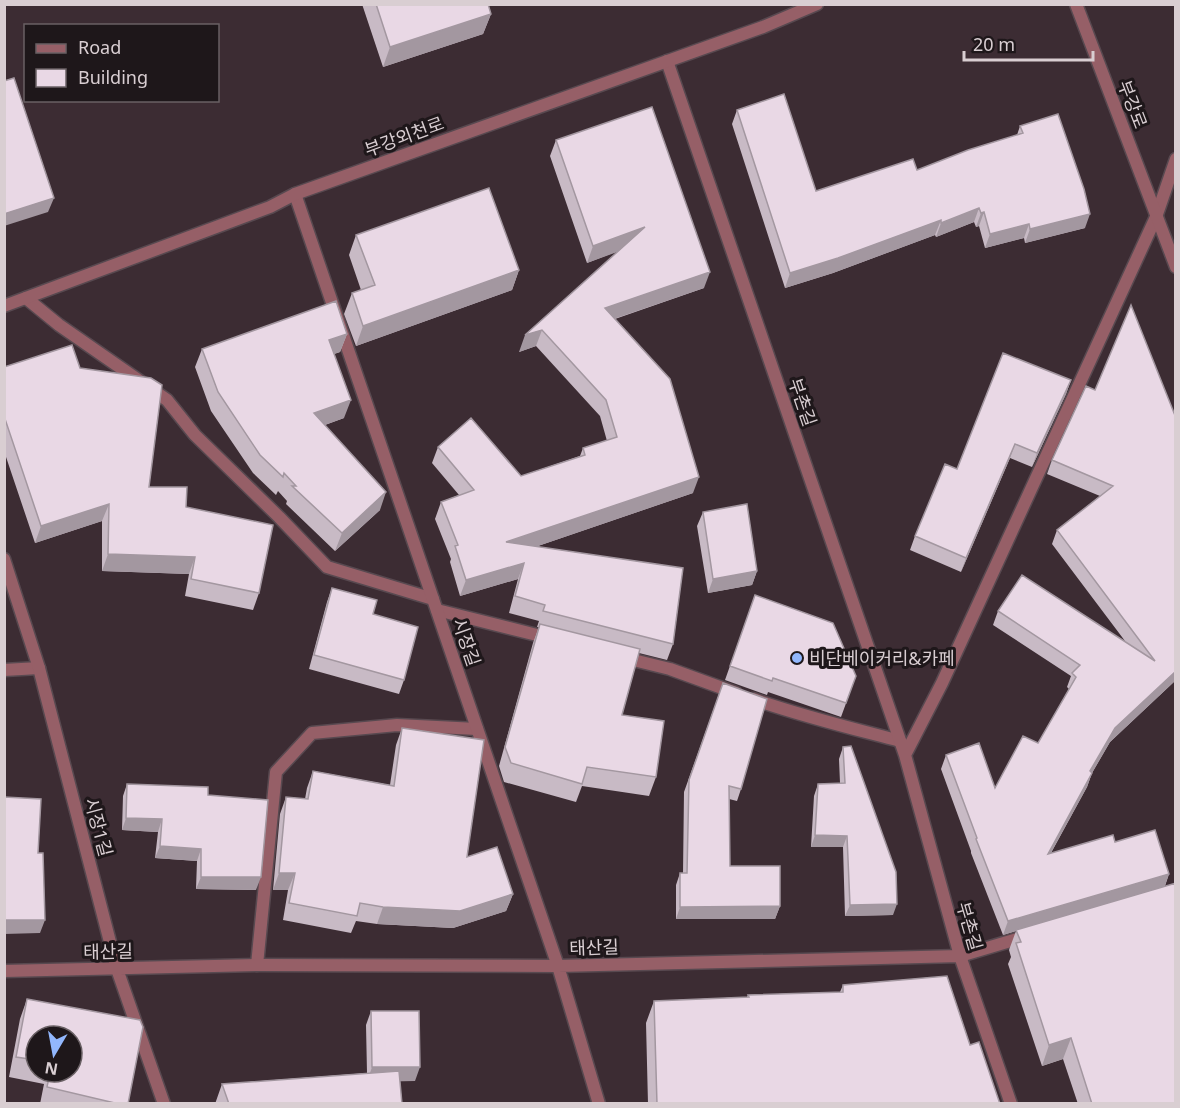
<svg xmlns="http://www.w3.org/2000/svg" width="1180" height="1108" viewBox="0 0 1180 1108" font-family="'Noto Sans','Noto Sans KR',sans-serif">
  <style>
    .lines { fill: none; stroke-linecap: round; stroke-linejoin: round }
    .service-casing { stroke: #584950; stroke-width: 15 }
    .minor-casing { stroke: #584950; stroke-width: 15 }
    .tertiary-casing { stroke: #584950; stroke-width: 15 }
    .service { stroke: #965f67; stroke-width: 12 }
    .minor { stroke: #965f67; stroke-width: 12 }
    .tertiary { stroke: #965f67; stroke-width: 12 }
    .wall { fill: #c8bac5; fill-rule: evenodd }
    .shaded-wall { fill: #a397a0 }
    .building { fill: #e9d8e5; stroke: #a397a0; stroke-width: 1.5 }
    .poi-dot { fill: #92b7fd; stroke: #1e171a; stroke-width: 2 }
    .labels { text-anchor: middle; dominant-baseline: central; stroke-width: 6; stroke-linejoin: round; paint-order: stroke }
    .street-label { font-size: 18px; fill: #d9ced2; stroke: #1e171a }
    .poi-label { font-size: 18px; fill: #d9ced2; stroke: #1e171a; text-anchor: start }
  </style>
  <rect width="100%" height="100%" fill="#3c2c33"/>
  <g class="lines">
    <g class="service-casing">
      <path id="service" d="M26,298l33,27 108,75 28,35 84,82 48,50 106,32
        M437,610l112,28
        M621,657l49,12 66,24
        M4,670l35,-2
        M753,699c48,17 98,29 147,42
        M257,965l19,-193 36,-39 85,-8 80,4"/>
    </g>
    <g class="minor-casing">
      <path id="minor" d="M667,61l238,694 55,201 51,148
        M295,194l263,772 41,138
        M4,559l35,109 78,301 47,135
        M905,755l37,-72 214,-466 20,-58
        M4,971l253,-6 301,1 402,-10 67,-20"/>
    </g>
    <g class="tertiary-casing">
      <path id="tertiary" d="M1076,4l100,263
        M4,306l266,-99 25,-13 468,-167 54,-23"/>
    </g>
    <use href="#service" class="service"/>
    <use href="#minor" class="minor"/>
    <use href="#tertiary" class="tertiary"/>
  </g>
  <path class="wall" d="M362,4h126l3,10 -8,20 -100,33z
    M737,110l79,81 101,-21 100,-35 3,-9 65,102 -60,15 -1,-5 -39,10 -6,-22 -3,1 -2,-5 -38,15 -1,-2 -102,38 -48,15 -53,-164z
    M556,140l148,148 -89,31 78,174 -158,54 138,97 -6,16 -28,-7 -17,62 34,62 -7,19 -67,-10 -6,16 -72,-20 -5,-16 34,-123 6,-16h-2l2,-6 -30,-8 9,-34 -58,17 -10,-34 1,-3 -16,-40 6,-17 18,-7 -27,-32 6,-16 83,29 59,-20 3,-8 24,-7 -7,-25 -64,-70 -17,6 99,-101 -31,12 -37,-107z
    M356,235l163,35 -7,20 -156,56 -12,-32 8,-21 9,-3 -12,-35z
    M347,334l-7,18 -6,2 10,64 -19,7 55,85 -45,41 -49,-47 1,-3 -9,-10 -2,4 -23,-22 -42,-62 -16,-44 7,-18z
    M4,367l76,1 69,119 37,20 73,86 -6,17 -68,-14 4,-22 -87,-3v-50l-67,22 -31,-92z
    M1071,380l-5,14 -34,73 -22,-9 -49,114 -51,-22 5,-14 42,-67z
    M1176,418v262l-66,62 -18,31 -5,14 -36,66 64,-11 54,32 -4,12 11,218h-98l-15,-45 -21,7 -34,-102 3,-7 -2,-7 7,-19 -13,4 -32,-82v-2l-30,-82 5,-14 49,33 43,-45 31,-54 -2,-2 4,-11 -78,-51 5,-14 127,30 -73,-97 5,-14 43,-34 -53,-22 5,-14z
    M703,512l54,59 -5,14 -44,8 -11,-67z
    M332,588l41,26 31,66 -5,14 -90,-25 18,-67z
    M755,595l101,81 -15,41 -73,-25 -1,3 -42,-15z
    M723,683l18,106 -4,12 -8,-2 1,67 50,40 -5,13h-99v-34l4,-12h3l1,-81z
    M402,728l65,129 46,37 -7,17 -53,17 -76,-4 -21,-3 -5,12 -68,-13 5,-30h-15l7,-76 6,-17 19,2 2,-11 6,-17 77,14 6,-40z
    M843,747l50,168 -48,1 -2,-69h-32l3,-51 4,-12 22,-1 -1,-24z
    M127,784l81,11 48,95 -60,-1 1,-28 -42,-3 3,-26 -36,-2 1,-34z
    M843,985l127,60 30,59h-352l-2,-81 8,-22 93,-4 1,-2 92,-3z
    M27,999l101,105h-88l4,-20 -35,-7 11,-58zM36,1036l36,36h-36z
    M371,1011l44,70h-15l2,23h-187l7,-20 145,-11 -1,-48z"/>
  <path class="shaded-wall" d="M491,14l-8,20 -100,33 7,-20z
    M54,198l-6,14 -44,14v-12z
    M979,208l-5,14 -38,15 5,-14z
    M984,212l-5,14 -3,1 5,-14z
    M1090,214l-5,14 -60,15 5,-14z
    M941,220l-6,15 -102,38 -48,15 5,-15z
    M1029,224l-5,14 -39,10 5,-14z
    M645,227l-6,17 -52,19 6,-17z
    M519,270l-7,20 -156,56 7,-20z
    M710,272l-6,16 -105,36 6,-16z
    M542,330l-6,16 -17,6 6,-17z
    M347,334l-7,18 -18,6 7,-18z
    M1071,380l-5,14 -34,73 5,-14z
    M351,400l-7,18 -36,13 6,-18z
    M1015,444l-5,14 -49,114 5,-14z
    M699,477l-6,16 -193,66 6,-17z
    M386,492l-6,18 -45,41 7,-18z
    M109,504l-7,17 -67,22 6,-17z
    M108,554l87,3 -6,17 -87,-3z
    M524,563l-6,16 -58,17 6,-16z
    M757,571l-5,14 -44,8 5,-14z
    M1176,671v9l-66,62 -25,43 5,-14 25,-43z
    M1092,773l-5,14 -45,82 6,-15z
    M126,818l36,1 -4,13 -36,-2z
    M815,835l32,1 -4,11h-32z
    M160,846l41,3 -4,12 -42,-3z
    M279,873h16l-7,17h-15z
    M1169,874l-5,14 -148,42v1l-13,4 5,-14z
    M201,877h60l-5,13 -60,-1z
    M513,894l-7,17 -53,17 -76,-4 6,-17z
    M897,904l-4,11 -48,1 5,-11z
    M780,906l-5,13h-99l4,-12z
    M4,920h41l-5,13 -36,1z
    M1071,1038l-8,21 -21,7 7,-21z
    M372,1067h48l-5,14 -48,1z"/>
  <path class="building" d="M376,4h112l3,10 -101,33z
    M14,78l40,120 -50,16v-133z
    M784,94l32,97 97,-32 4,11 51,-20 55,-17 -3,-7 38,-12 26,75 6,25 -60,15 -1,-5 -39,10 -6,-22 -3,1 -2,-5 -38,15v-3l-103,38 -48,15 -53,-163z
    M652,107l58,165 -105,36 65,71 29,98 -193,65 177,26 -10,76 -130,-33 2,-6 -30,-9 9,-33 -58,17 -11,-34 3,-1 -17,-43 33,-12 -36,-43 33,-29 50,58 64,-21 -2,-7 34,-11 -11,-37 -64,-70 -17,5 120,-108 -52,19 -37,-106z
    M489,188l30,82 -156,56 -11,-33 23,-8 -19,-50z
    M336,301l11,33 -18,6 22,60 -37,13 72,79 -44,41 -50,-47h4l-12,-13 -1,4 -23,-22 -42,-63 -16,-43z
    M1131,305l45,113v253l-61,57 -25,43 2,2 -44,81 65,-19 2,7 40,-12 14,44 -161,47 -32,-82 1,-1 -31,-83 33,-12 16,45 28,-52 15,7 38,-66 -4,-4 8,-8 -82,-54 24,-36 133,86 -98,-131 56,-44 -61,-26 34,-74 9,4z
    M72,345l8,23 71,10 11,7 -13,102h38l-1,20 87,18 -14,68 -68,-14 4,-22 -87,-3 1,-50 -68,22 -37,-110v-49z
    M1003,353l68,27 -34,73 -22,-9 -49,114 -51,-22 30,-72 12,5z
    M747,504l10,67 -44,8 -10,-67z
    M332,588l45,12 -4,14 45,13 -14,53 -90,-25z
    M755,595l78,28 23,53 -10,27 -73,-25 -1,3 -42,-15z
    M540,624l100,25 -18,66 42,6 -8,56 -69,-10 -5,17 -71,-21 -6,-16z
    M723,683l44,16 -26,90 -12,-3 1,80h50v40l-100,1v-34h7l2,-93z
    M402,728l82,12 -17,117 30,-10 16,47 -53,17 -77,-4 -23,-4 -3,13 -68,-13 6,-30h-16l7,-76 22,2 5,-28 81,15z
    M851,746l45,126 1,32 -47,1 -3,-69 -32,-1 3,-51 27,-1 -2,-36z
    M127,784l81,3v8l60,5 -7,77h-60v-28l-41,-3 2,-27 -36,-1z
    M4,797l37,2 -3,54h5l2,67h-41z
    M1176,883v221h-84l-21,-66 -22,7 -33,-102 5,-1 -5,-12z
    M947,976l23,69 9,-3 21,62h-343l-3,-103 95,-4 -1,-2 95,-3v-7z
    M27,999l113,21 3,7 -15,77h-9l-72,-17 3,-15h22v-36h-36v24l-20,-3z
    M371,1011h48l1,56h-48z
    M399,1071l3,33h-173l-7,-20z"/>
  <circle class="poi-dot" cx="797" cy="658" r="6"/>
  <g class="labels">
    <g class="street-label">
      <text transform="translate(1133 104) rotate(69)">부강로</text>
      <text transform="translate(404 136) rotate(-20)">부강외천로</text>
      <text transform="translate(803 402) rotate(71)">부촌길</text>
      <text transform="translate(467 642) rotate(71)">시장길</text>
      <text transform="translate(99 827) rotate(75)">시장1길</text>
      <text transform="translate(970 926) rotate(74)">부촌길</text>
      <text transform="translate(594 947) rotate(-2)">태산길</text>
      <text transform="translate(108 951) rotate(-1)">태산길</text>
    </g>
    <g class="poi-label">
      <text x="809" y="658">비단베이커리&amp;카페</text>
    </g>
  </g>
  <rect width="1180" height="1108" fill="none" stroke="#d9ced2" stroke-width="12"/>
  <rect x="24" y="24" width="195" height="78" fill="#1e171a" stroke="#696064" stroke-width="1.5"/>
  <rect x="36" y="44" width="30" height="9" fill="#965f67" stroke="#696064" stroke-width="1.5"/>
  <text x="78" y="54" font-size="18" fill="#d9ced2">Road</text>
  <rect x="36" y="69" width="30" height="18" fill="#e9d8e5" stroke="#696064" stroke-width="1.5"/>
  <text x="78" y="84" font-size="18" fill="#d9ced2">Building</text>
  <g transform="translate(54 1054) rotate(190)"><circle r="28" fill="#1e171a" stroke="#696064" stroke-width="1.5"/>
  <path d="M0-4.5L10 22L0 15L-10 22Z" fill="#92b7fd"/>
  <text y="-9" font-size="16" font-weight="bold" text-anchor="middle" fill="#d9ced2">N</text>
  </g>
  <path d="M964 51v9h129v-9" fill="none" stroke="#d9ced2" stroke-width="3"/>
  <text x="973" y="51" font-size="18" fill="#d9ced2" stroke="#1e171a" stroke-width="4.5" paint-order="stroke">20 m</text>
</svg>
